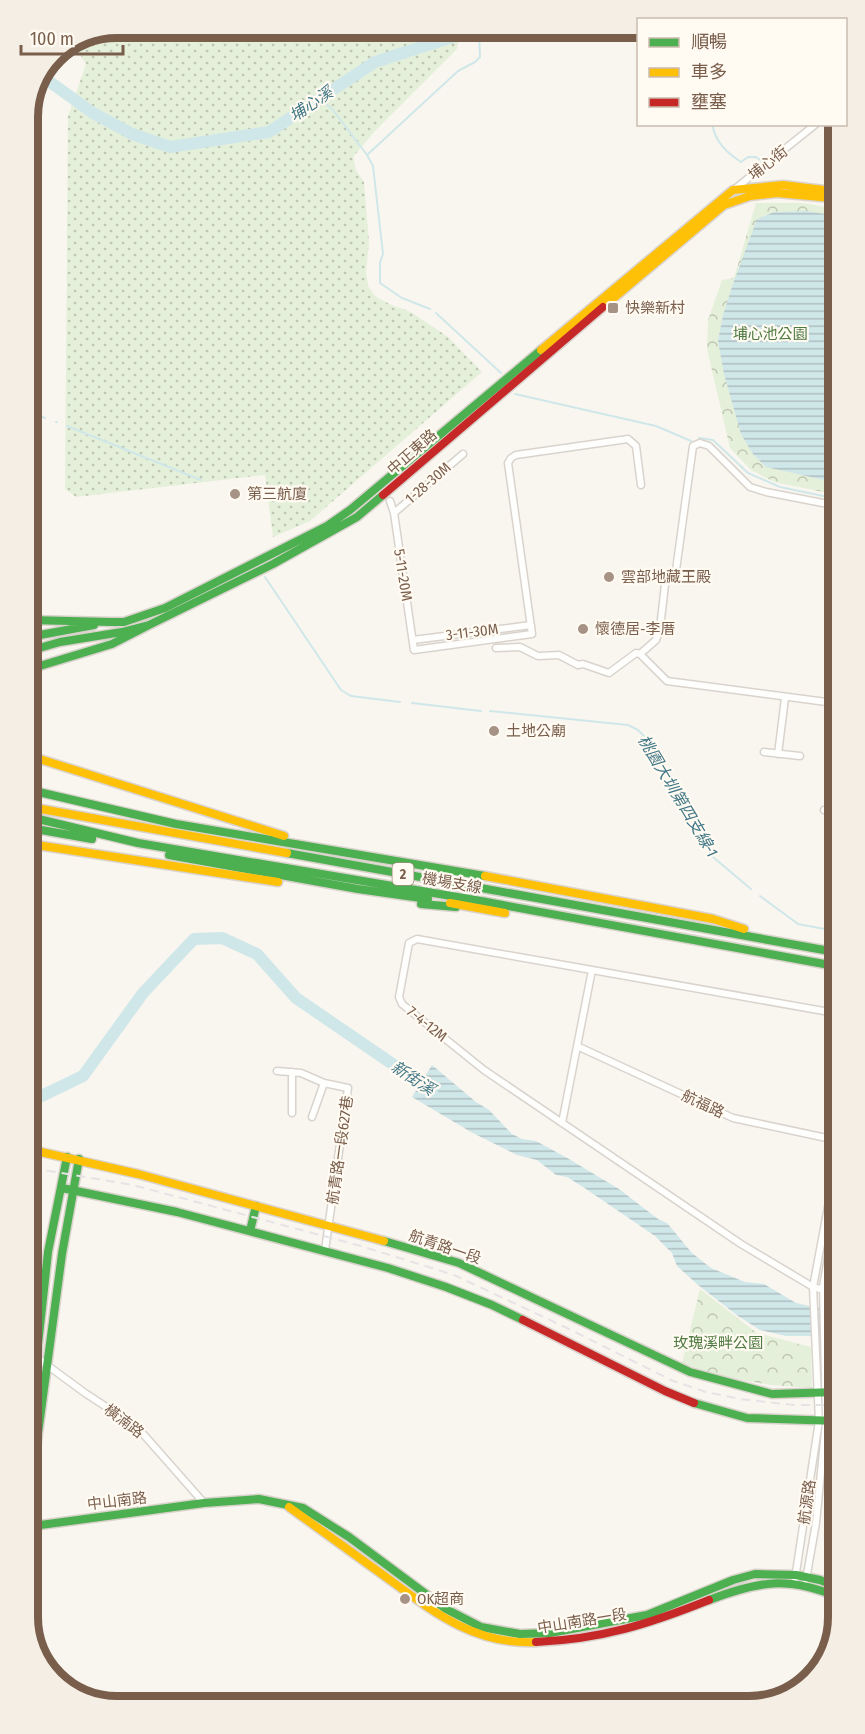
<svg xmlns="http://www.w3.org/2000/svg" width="865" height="1734" viewBox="0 0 865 1734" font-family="'Fira Sans Condensed','Noto Sans TC',sans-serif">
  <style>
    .grass { fill: url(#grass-dots) }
    .park { fill: url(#park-crowns) }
    .water { fill: url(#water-rules) }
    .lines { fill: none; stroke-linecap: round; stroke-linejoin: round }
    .stream { stroke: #d0e7ea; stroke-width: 2 }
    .river { stroke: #d0e7ea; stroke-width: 12 }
    .street-casing { stroke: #d9d3cd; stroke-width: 9 }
    .fast-casing { stroke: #dad3cd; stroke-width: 11 }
    .slow-casing { stroke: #dad3cd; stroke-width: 11 }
    .jam-casing { stroke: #dad3cd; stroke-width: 11 }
    .street { stroke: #fefefd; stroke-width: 6 }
    .fast { stroke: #4caf50; stroke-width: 8 }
    .slow { stroke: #ffc107; stroke-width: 8 }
    .jam { stroke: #c62828; stroke-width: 8 }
    .rail { stroke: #e6e3e6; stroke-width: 2; stroke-dasharray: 9 6; stroke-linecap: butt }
    .poi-dot { fill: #a69385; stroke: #fffaf2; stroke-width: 2 }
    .labels { text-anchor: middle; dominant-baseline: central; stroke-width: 4.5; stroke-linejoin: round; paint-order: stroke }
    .shield { fill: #fffaf2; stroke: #a28d7e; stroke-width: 1.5 }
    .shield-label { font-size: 14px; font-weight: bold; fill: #7a5e4c }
    .street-label { font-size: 15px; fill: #7a5e4c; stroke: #fffaf2 }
    .poi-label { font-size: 15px; fill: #7a5e4c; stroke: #fffaf2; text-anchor: start }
    .park-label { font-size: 15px; fill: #4f7a41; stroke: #fffaf2 }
    .water-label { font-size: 16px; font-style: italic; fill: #427887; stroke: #fffaf2 }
    .rim { fill: none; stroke: #7a5e4c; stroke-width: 8 }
  </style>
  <defs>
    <pattern id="grass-dots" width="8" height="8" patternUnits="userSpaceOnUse" patternTransform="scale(1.5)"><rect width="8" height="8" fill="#e5f0da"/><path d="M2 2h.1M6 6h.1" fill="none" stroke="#bfc6b3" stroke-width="1.8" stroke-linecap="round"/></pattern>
    <pattern id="park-crowns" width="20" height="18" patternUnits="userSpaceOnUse" patternTransform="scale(1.5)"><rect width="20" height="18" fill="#e5f0da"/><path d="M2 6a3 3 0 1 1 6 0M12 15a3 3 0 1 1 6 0" fill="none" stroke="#bfc6b3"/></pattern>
    <pattern id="water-rules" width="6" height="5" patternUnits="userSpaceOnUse" patternTransform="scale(1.5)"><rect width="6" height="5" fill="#d0e7ea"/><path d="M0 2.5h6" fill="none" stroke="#aebec0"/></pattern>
  </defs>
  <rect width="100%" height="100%" fill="#f9f6ef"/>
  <path class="grass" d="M117,27h345l-5,22 -82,82 -22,26 3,13 8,12 5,60 -3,30 2,14 7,10 14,8 22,8 37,25 34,35 -172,149 -37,16 -8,-62 -189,22 -11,-8 3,-373 18,-52 -12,-19z"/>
  <path class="park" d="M756,203h46l30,5 1,286 -59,-12 -23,-12 -21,-22 -23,-99 1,-29 14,-40 12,-2z
    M700,1289l57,44 54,14 1,41 -41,-3 -43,-7 -46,-15z"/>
  <path class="water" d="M806,211l26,4 1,267 -67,-15 -13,-13 -12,-20 -17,-60 -6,-33 5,-26 11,-34 23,-62 17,-7z
    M432,1065l44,37 13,8 23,24 10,5 14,2 33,18 50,30 39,30 9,4 25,30 19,15 34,14 19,2 32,19 41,9v29l-27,-5h-24l-26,-6 -22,-14 -40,-31 -21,-19 -5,-13 -17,-17 -72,-49 -16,-10 -11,-2 -19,-15 -20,-5 -46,-23 -59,-35z"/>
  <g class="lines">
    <path class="stream" d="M320,98l13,12 34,45 6,11 10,88 -3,8v21l22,15 28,11
      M712,124c4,19 14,28 29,38l7,-5h8l7,5
      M367,155l91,-84 17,-9 5,-5 -1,-26
      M436,313l65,60
      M515,394l141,32 35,15
      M28,411l17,7
      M56,422h1
      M67,426l134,54
      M699,438l14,2 35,33 32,14 53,11
      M265,577l76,113 10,6 49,6
      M412,703l69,8
      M490,711l138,14 10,5 8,8 67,119 38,32
      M760,896l38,28 37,7"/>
    <path class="river" d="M609,27l29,5
      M43,77l50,36 39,21 38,13 99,-15 106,-70 96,-31 118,-4
      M31,1101l52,-25 60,-83 51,-54 28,-1 35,16 39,44 136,93"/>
    <g class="street-casing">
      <path id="street" d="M736,188l80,-64
        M390,501l4,12 20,137 118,-16 -24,-171 3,-5 5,-3 112,-16 8,7 5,39
        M394,513l69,-59
        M413,640l118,-15
        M496,648l24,-1 18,9 21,-1 19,10 5,-1 26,9 27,-20 4,1 27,27 167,22
        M640,654l16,-14 4,-12 6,-52 10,-6 17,-124 7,-3 9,3 41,41 16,5 67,13
        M764,752l36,4
        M778,754l7,-56
        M824,810l10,2
        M835,1013l-418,-74 -8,4 -10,54 3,7 82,66 257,174 72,43 24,7
        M577,1046l156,72 103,22
        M277,1071l24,2 23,10 24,5 -23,162
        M292,1072v41
        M312,1117l12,-34
        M562,1123l30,-153
        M32,1354l53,39 52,34 67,76
        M795,1579l24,-158 -6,-134 23,-123
        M806,1580l10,-57 10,-102 -3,-135 13,-72"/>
    </g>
    <g class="fast-casing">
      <path id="fast" d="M29,620l82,2
        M106,622h18l41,-14 162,-82 23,-16 191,-160
        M29,637l65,-12
        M29,651l31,-9 62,-10 27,-7 124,-61 84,-47 26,-22
        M30,669l82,-25 37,-19
        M30,790l146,34 309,52
        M30,817l108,26 343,58 354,65
        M30,828l62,11
        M287,853l548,99
        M169,855l189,34 70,10
        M421,904l35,3
        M62,1188l115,24 211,56 58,19 46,18 31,15
        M250,1231l6,-25
        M384,1241l75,22 231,109 82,22 65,-2
        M33,1391l15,-139 19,-95
        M694,1403l53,15 90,3
        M33,1471l29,-217 17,-95
        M33,1526l171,-23 55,-4 44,9 46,29 97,72 35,18 39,7 30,-1 97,-18 86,-35 22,-6 41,1 24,5 18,7
        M709,1600c50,-19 78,-24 129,-3"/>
    </g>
    <g class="slow-casing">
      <path id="slow" d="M603,307l121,-102 26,-9 27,-3 55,5
        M541,350l192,-160 50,-5 49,6
        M30,756l254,80
        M30,807l257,46
        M30,844l248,38
        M485,876l228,43 31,10
        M450,903l55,10
        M32,1150l106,24 246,67
        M289,1507c30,22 60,43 90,65 50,36 92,73 157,70"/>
    </g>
    <g class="jam-casing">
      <path id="jam" d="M383,495l220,-188
        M523,1320l142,71 29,12
        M536,1642c66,-3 113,-18 173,-42"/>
    </g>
    <use href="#street" class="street"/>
    <use href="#fast" class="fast"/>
    <use href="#slow" class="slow"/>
    <use href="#jam" class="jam"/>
    <path class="rail" d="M32,1168l101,17 228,61 93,29 111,52 108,54 33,11 34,7 54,6h43"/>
  </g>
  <g class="poi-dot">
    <rect x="607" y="302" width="12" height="12" rx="3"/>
    <circle cx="235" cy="494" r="6"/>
    <circle cx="609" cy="577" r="6"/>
    <circle cx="583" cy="629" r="6"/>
    <circle cx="494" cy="731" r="6"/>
    <circle cx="405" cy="1599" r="6"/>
  </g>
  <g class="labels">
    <rect class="shield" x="392.5" y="863" width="21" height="22" rx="4.5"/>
    <g class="shield-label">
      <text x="403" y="874">2</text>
    </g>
    <g class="street-label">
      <text transform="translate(768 163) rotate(-38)">埔心街</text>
      <text transform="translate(412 452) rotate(-41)">中正東路</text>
      <text transform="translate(428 483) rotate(-41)">1-28-30M</text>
      <text transform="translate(403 575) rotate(81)">5-11-20M</text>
      <text transform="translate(472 632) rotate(-7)">3-11-30M</text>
      <text transform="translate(452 883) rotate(10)">機場支線</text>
      <text transform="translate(427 1024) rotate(39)">7-4-12M</text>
      <text transform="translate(703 1104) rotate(25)">航福路</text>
      <text transform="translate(340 1150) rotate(-82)">航青路一段627巷</text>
      <text transform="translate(445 1247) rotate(19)">航青路一段</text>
      <text transform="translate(124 1421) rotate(37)">橫湳路</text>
      <text transform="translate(117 1501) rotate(-7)">中山南路</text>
      <text transform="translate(807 1502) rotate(-82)">航源路</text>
      <text transform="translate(582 1621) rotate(-9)">中山南路一段</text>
    </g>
    <g class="poi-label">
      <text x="625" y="308">快樂新村</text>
      <text x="247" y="494">第三航廈</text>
      <text x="621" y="577">雲部地藏王殿</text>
      <text x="595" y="629">懷德居-李厝</text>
      <text x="506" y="731">土地公廟</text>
      <text x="417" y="1599">OK超商</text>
    </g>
    <g class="park-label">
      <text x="770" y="334">埔心池公園</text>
      <text x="718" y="1343">玫瑰溪畔公園</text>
    </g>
    <g class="water-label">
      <text transform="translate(311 104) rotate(-34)">埔心溪</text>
      <text transform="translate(678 796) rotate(59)">桃園大圳第四支線-1</text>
      <text transform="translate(413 1078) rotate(33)">新街溪</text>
    </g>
  </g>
  <path d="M0 0H865V1734H0ZM117 38H749A79 79 0 0 1 828 117V1617A79 79 0 0 1 749 1696H117A79 79 0 0 1 38 1617V117A79 79 0 0 1 117 38Z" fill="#f4eee5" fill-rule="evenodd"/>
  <path class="rim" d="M117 38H749A79 79 0 0 1 828 117V1617A79 79 0 0 1 749 1696H117A79 79 0 0 1 38 1617V117A79 79 0 0 1 117 38Z"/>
  <rect x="637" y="18" width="210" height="108" fill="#fffaf2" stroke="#cabcb0" stroke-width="1.5"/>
  <rect x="649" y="38" width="30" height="9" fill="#4caf50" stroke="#cabcb0" stroke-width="1.5"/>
  <text x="691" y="48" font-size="18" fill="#7a5e4c">順暢</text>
  <rect x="649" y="68" width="30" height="9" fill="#ffc107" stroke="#cabcb0" stroke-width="1.5"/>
  <text x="691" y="78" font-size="18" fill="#7a5e4c">車多</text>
  <rect x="649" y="98" width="30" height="9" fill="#c62828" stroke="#cabcb0" stroke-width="1.5"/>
  <text x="691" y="108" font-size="18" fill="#7a5e4c">壅塞</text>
  <path d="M21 45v9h102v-9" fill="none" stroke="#7a5e4c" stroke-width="3"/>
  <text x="30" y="45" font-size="18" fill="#7a5e4c" stroke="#fffaf2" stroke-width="4.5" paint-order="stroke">100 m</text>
</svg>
